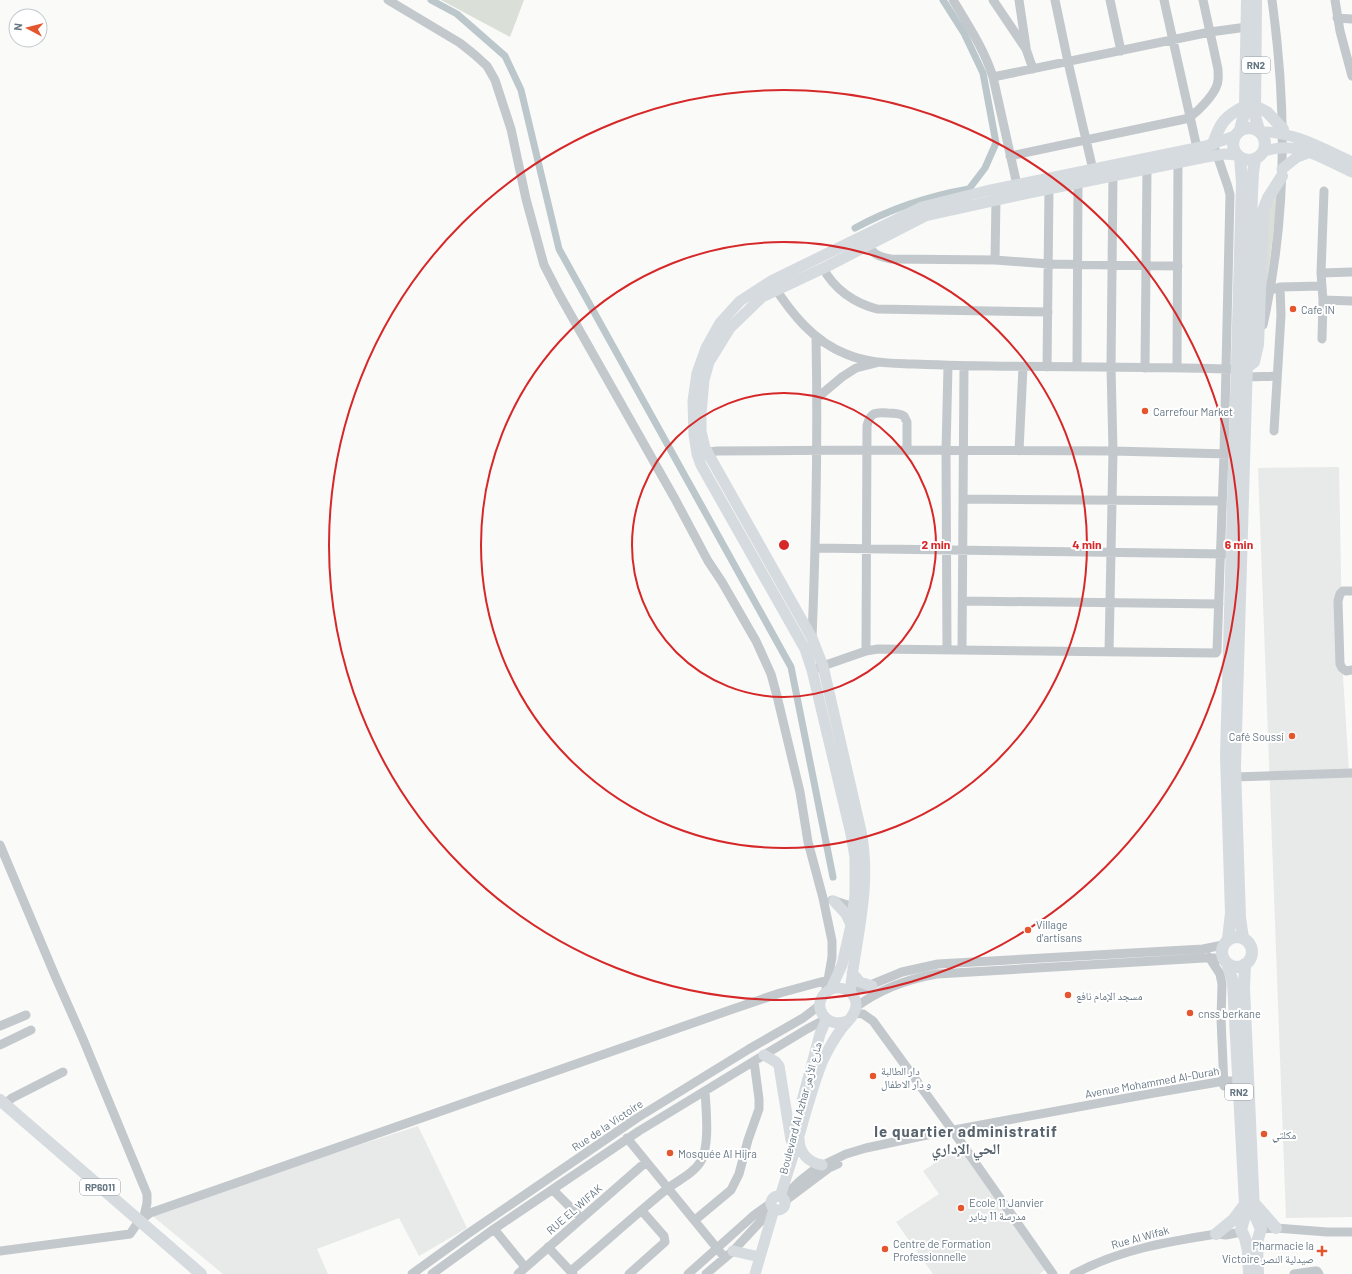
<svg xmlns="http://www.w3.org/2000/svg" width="1352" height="1274" viewBox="0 0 1352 1274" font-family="Barlow,'Noto Naskh Arabic',sans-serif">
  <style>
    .built { fill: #e8e9e9 }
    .green { fill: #dadfd7 }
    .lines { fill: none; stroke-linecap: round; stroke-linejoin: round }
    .canal { stroke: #bbc7cb; stroke-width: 7 }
    .minor { stroke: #c3c8cc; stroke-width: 9 }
    .major { stroke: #d6dbdf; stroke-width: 11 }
    .highway { stroke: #d6dbdf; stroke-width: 12 }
    .ring { fill: none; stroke: #d62828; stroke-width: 2 }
    .poi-dot { fill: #e4572e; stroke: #fff; stroke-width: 1.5 }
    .labels { text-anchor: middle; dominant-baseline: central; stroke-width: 4; stroke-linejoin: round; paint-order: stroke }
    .shield { fill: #fff; stroke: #939fa8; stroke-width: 1 }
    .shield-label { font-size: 10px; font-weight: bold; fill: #657683 }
    .poi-label { font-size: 11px; fill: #657683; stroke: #fff; text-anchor: start }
    .street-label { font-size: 11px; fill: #657683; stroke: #fff }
    .district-label { font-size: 15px; font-weight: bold; letter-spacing: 1px; fill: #57646e; stroke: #fff }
    .centre { fill: #d62828; stroke: #fff; stroke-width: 2 }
    .ring-label { font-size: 12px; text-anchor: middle; font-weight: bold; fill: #d62828; stroke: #fff; stroke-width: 4; stroke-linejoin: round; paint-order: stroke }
  </style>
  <rect width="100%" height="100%" fill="#fafaf8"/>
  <path class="built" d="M1339,467l4,209 6,95 3,1v445l-66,1 -28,-750z
    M418,1126l49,102 -48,28 -20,-38 -82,31 11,25h-105l-74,-61z
    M960,1146l88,122 -9,6h-106l-37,-52 43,-28 -16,-23z"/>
  <path class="green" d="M441,0h83l-14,37z
    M1278,194l-12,97v-82z"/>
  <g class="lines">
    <path class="canal" d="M431,0l26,14 48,42 16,34 38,159 232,418 42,210
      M855,228c35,-19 74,-32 114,-39l16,-21 11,-25 -13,-70 -19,-40 -21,-33"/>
    <path class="minor" d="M388,0l72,43 15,12 12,11 8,14 16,49 15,70 18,66 15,29 116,205 33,62 14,21 34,59 15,33 6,22 23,96 8,50 15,56 9,43v16l-4,23 -3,14
      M953,0c15,25 31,49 40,77l24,108
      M993,0l33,49 7,20
      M1019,0l7,47
      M1055,0l13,62 25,108
      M1110,0l11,51
      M1164,0l33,148
      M1335,0l5,31 12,45
      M1337,18l15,1
      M993,77l217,-45 37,-5
      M1010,156l175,-37c9,-2 29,-24 32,-34 2,-5 1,-11 1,-16l-15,-69
      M866,241c4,12 13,16 25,18l104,1 54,4 129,2
      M995,260l1,-61
      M823,268c11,21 31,35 54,41l171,3
      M1321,273l31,-1
      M773,285c19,29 40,56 73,69 21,9 43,9 65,10 27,1 53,2 79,2 80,1 161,1 241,3
      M1275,289l5,-2 42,-1
      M1323,300l29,1
      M1263,325c24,-107 24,-217 9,-325
      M1322,339l1,-39 -2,-27 3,-82
      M1047,367l2,-178
      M1077,367l1,-184
      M1145,368l2,-199
      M1177,368l1,-206
      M1246,377l31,-1
      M817,398l25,-21 14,-9 20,-5
      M1274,431l7,-116 -1,-28
      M1019,451l4,-84
      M702,453l15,-2 150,-1 246,1 116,3
      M964,499l258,2
      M816,548l410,6
      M1352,591h-9l-3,3 -2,7 2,63 2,4 4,3 6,-1
      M963,601l256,3
      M812,638c4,-100 6,-201 4,-301
      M947,650l-1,-199 2,-85
      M962,650l2,-284
      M866,651l1,-225c3,-14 9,-14 21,-13 6,0 11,0 16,3l3,6v29
      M1109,652l4,-201 -2,-84 2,-191
      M817,668l49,-17 12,-2 338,4 1,-2 7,-197 6,-259 -2,-8 -13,-38
      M1235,777l117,-4
      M0,845l56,133 27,61 64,155v9l-3,13
      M832,900l28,9
      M1209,957l11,17 2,10 -1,35 3,67
      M851,993l51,-21 36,-8 265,-15 20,-4
      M856,1007c24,-18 52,-28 81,-33l267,-16h10l10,2
      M854,1013l9,1 10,7 80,110 100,143
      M0,1026l26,-11
      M0,1045l31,-15
      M5,1104l7,-6 51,-26
      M627,1138l98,120
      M553,1190l28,28
      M782,1198l19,-18 14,-11 31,-15 20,-6 61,-13 227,-42 70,-12h14
      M785,1201l44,-33 9,-4
      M695,1220l36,-30 8,-16 9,-34 11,-31v-10l-5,-38
      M494,1229l31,38
      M1261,1229l15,-1 51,4h25
      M1216,1234l10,1 15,-3
      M548,1247l25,27
      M0,1251l130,-17 9,-13 11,-8 583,-204 47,-16 48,-13
      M571,1271c32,-27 64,-56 97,-83 11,-8 26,-15 33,-27 9,-16 5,-51 4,-70
      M412,1274l54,-39 171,-117 112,-69 54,-31 17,-13
      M432,1274l62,-45 145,-98 168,-102 19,-10
      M518,1274l128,-112
      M629,1274l36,-32 -1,-6 -22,-25
      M688,1274l65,-58 18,-13
      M706,1274l27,-23 40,-43
      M1074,1274c44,-24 92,-32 142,-40l5,-3
      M1294,1274l21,-3h2l2,3"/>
    <path class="major" d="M1262,132c31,-1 61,17 90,30
      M1264,151c8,-2 16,-4 25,-3 21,1 43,15 63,24
      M1282,169l15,-12 11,-4
      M834,901l12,13 5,11
      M852,973l8,9 12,4
      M831,989l11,-24 9,-40 4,-30v-38l-4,-23 -39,-164 -7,-21 -104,-184 -4,-11 -3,-19 -1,-34 4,-28 9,-25 14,-25 20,-22 31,-20 151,-74 64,-16 220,-45 29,-10
      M850,992c6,-54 22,-106 11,-161l-38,-165 -11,-28 -107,-190 -4,-17v-17l3,-34 5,-18 21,-34 32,-31 66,-31 97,-50 95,-21 186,-38 19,-3 12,1
      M764,1055l12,7 3,4 12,74
      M802,1101l18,-67 6,-14
      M799,1138c0,15 9,24 23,27
      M771 1203a7 7 0 1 1 14 0a7 7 0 1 1-14 0Z
      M780,1197c8,-26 17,-52 24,-79 6,-19 11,-39 19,-58 5,-10 10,-20 17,-29 5,-8 15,-14 16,-25 1,-14 -16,-23 -28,-15 -19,13 -2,39 19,30
      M733,1251l27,6
      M755,1274l19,-65"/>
    <path class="highway" d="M1256,0l-1,116 4,14
      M1255,106l12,6 16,17
      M1233 144a16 16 0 1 1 32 0a16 16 0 1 1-32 0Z
      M1240,130l3,-12 2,-12 2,-106
      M1213,144c7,-21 12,-28 32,-38
      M1246,368l8,-6 4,-17 5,-134 5,-13 14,-22
      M1222 952a15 15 0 1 1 30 0a15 15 0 1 1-30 0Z
      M1243,938l-3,-20 -5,-151 17,-574 1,-20 2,-14
      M1228,939l3,-26 -5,-157 16,-573 -2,-26
      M1227,963l6,19 12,222 -1,15 -3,11 4,8 3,13 1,23
      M1245,964l-1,24 10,222 2,8 5,11 -4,13 1,32
      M0,1100l201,174
      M1254,1203l22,25
      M1216,1234l17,-14 12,-16"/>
  </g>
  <g class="ring">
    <circle cx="784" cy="545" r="152"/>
    <circle cx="784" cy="545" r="303"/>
    <circle cx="784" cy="545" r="455"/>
  </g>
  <g class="poi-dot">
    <circle cx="1293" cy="309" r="4"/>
    <circle cx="1145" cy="411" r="4"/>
    <circle cx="1292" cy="736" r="4"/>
    <circle cx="1028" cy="930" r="4"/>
    <circle cx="1068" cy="995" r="4"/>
    <circle cx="1190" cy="1013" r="4"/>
    <circle cx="873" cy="1076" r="4"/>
    <circle cx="1264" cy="1134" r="4"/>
    <circle cx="670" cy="1153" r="4"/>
    <circle cx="961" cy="1208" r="4"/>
    <circle cx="885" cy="1249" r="4"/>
    <path d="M1320 1245h4v4h4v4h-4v4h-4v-4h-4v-4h4z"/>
  </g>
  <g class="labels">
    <g class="shield">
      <rect x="1242" y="57" width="28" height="16" rx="3"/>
      <rect x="1225" y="1084" width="28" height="16" rx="3"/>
      <rect x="80" y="1179" width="40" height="16" rx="3"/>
    </g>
    <g class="shield-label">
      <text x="1256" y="65">RN2</text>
      <text x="1239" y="1092">RN2</text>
      <text x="100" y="1187">RP6011</text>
    </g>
    <g class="poi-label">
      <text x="1301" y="309">Cafe IN</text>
      <text x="1153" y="411">Carrefour Market</text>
      <text x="1284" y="736" text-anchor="end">Café Soussi</text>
      <text x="1036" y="924">Village<tspan x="1036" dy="13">d'artisans</tspan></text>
      <text x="1076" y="995">مسجد الإمام نافع</text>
      <text x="1198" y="1013">cnss berkane</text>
      <text x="881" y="1070">دار الطالبة<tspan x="881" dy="13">و دار الاطفال</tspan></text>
      <text x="1272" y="1134">مكلتي</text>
      <text x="678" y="1153">Mosquée Al Hijra</text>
      <text x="969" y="1202">Ecole 11 Janvier<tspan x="969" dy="13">مدرسة 11 يناير</tspan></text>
      <text x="893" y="1243">Centre de Formation<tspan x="893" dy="13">Professionnelle</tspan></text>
      <text x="1314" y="1245" text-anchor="end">Pharmacie la<tspan x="1314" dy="13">Victoire صيدلية النصر</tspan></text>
    </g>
    <g class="street-label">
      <text transform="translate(1152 1082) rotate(-10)">Avenue Mohammed Al-Durah</text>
      <text transform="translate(800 1108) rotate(-75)">Boulevard Al Azhar شارع الأزهر</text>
      <text transform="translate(607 1125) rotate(-34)">Rue de la Victoire</text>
      <text transform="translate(574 1209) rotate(-41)">RUE EL WIFAK</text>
      <text transform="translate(1140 1237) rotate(-15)">Rue Al Wifak</text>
    </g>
    <g class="district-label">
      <text x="966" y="1131">le quartier administratif<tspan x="966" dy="17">الحي الإداري</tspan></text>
    </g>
  </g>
  <circle cx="784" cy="545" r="6" class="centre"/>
  <g class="ring-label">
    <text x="936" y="549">2 min</text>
    <text x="1087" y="549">4 min</text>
    <text x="1239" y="549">6 min</text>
  </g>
  <g transform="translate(28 28) rotate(277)"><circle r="19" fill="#ffffff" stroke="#c1c8cd"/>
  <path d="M0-3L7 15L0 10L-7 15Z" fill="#e4572e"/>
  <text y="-6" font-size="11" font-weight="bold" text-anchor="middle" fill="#657683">N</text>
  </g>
</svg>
